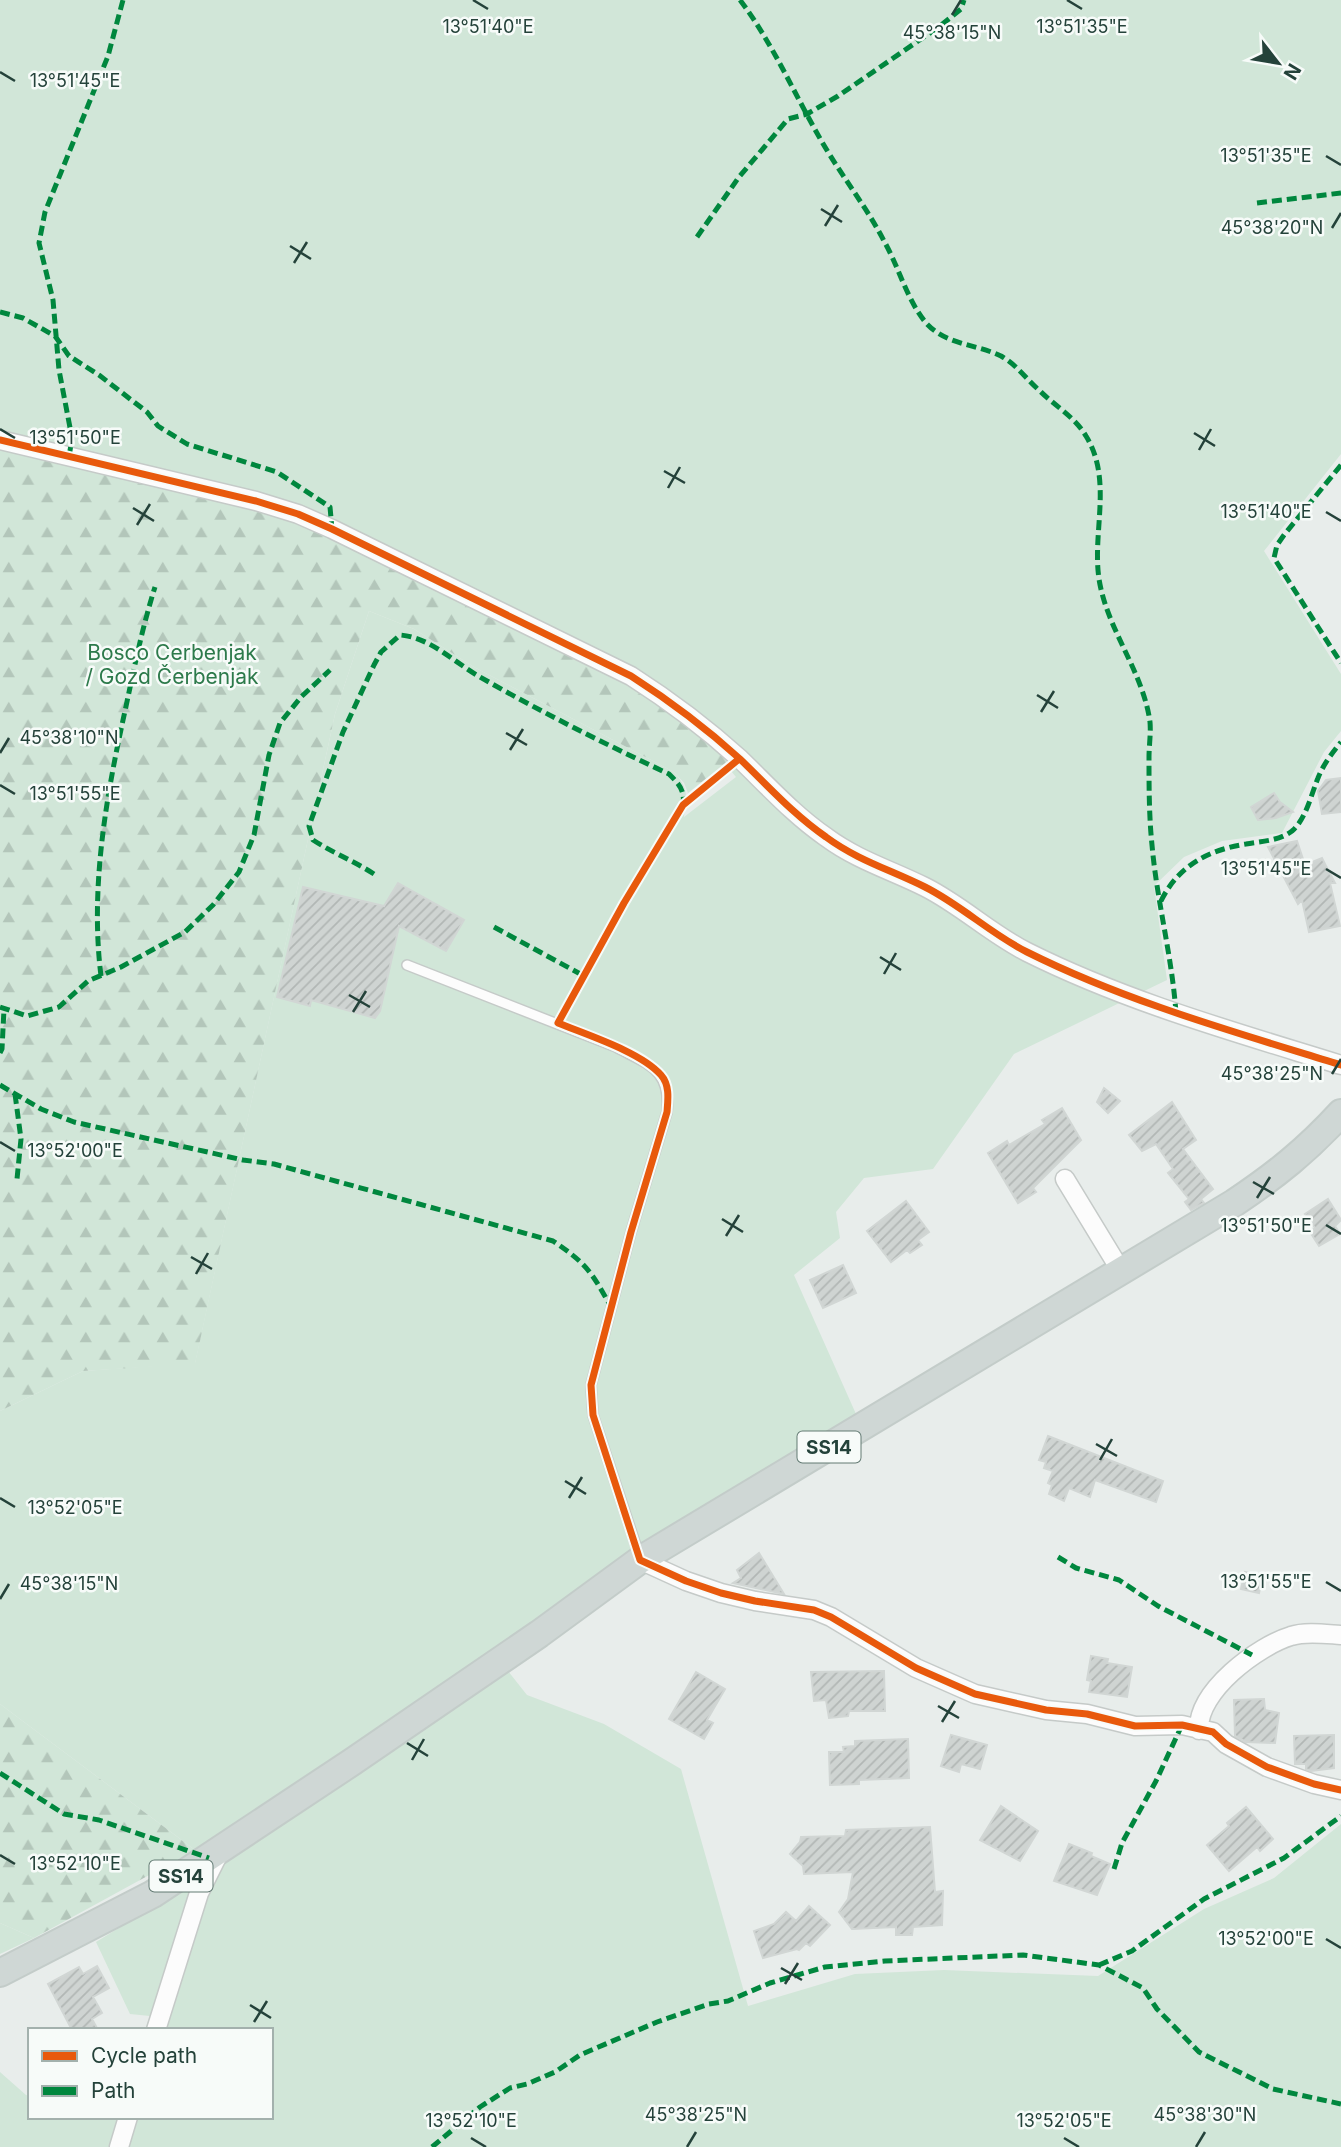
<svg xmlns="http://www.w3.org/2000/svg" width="1341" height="2147" viewBox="0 0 1341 2147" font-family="Inter,sans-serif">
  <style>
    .grass { fill: #d1e6d8 }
    .forest { fill: url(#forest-firs) }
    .building { fill: url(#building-hatch); stroke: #d1d6d4; stroke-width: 2 }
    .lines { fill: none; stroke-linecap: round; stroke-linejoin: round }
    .service-casing { stroke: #c5cac8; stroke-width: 12 }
    .minor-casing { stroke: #c5cac8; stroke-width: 21 }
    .primary-casing { stroke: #c3ccc9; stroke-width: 30 }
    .service { stroke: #fcfcfc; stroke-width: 9 }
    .minor { stroke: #fcfcfc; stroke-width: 18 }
    .primary { stroke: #cfd7d5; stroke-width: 26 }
    .quiet { stroke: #00873e; stroke-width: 5; stroke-dasharray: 10 5; stroke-linecap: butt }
    .cycleway-casing { stroke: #f7fbf9; stroke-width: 11 }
    .cycleway { stroke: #e8590c; stroke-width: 7 }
    .ticks { fill: none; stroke: #24423a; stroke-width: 2.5 }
    .labels { text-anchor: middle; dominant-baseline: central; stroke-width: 5; stroke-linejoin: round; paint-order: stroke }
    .shield { fill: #f7fbf9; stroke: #637a73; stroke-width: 2 }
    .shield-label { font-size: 19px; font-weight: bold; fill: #24423a }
    .park-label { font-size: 21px; fill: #2d7a4b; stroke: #f7fbf9 }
    .ticks-label { font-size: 18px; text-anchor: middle; fill: #24423a; stroke: #f7fbf9; stroke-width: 5; stroke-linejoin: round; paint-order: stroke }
  </style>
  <defs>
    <pattern id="forest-firs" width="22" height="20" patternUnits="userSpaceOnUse" patternTransform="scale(1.75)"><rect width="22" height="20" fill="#d1e6d8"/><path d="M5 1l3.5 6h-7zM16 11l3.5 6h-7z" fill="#b3c6ba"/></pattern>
    <pattern id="building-hatch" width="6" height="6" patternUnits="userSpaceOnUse" patternTransform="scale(1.75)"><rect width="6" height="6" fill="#cfd4d2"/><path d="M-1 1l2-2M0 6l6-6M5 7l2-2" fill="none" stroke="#b2b7b5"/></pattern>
  </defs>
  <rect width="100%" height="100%" fill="#e8edeb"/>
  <path class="grass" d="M0,0h1341v454l-77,97 77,123v57l-17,21 -42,81 -60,8 -38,16 -30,29 13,94 -153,74 -81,115 -69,9 -28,34 4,26 -46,37 62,139 -233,142 -131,95 -297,199 -195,-146v-293l83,-40 112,-8 140,-649 34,-103 45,18 60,38 200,105c16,18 12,23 10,45l52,-40 -5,-6 16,-17 -52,-45 -64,-42 -298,-148 -37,-14 -296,-72z
    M508,1671l19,24 77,29 77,45 67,237 107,-32 89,-4 154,6 106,-67 70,-31 67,-54v323h-1341v-75l26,23 4,1v21h241v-87h-126l5,-14 -20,-2 -34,-72 127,-78z
    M0,1923l34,15 -34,16z"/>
  <path class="forest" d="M0,448l248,57 48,15 280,133 77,45 76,62 -41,33 -4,-10 -10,-11 -200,-105 -60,-38 -45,-18 -34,103 -140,650 -112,7 -83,40z
    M0,1704l195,146 -161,88 -34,-15z"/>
  <path class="building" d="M1341,778v34l-19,2 -4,-23 8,-11z
    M1274,793l6,9 13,10 -17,6 -18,2 -7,-13z
    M1297,841l8,24 17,-7 4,8 9,17h-5l10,43 -31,6 -7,-32 -4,4 -30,-57z
    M398,883l66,37 -18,31 -47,-25 -19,85 -5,7 -64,-18 -1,6 -33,-9 26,-110 81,19z
    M1104,1088l16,13 -12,12 -11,-11z
    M1172,1102l24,38 -13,9 30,40 -12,10 3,4 -13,7 -6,-8 4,-3 -21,-26 5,-4 -17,-25 -14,7 -13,-16z
    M1062,1108l19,32 -48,48 3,4 -18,11 -30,-50 19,-12 2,4 36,-21 -3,-4z
    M1328,1199l13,21 -6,6 5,8 -21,12 -9,-14 5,-4 -10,-14z
    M906,1201l23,31 -11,8 4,5 -12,8 -3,-3 -16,12 -24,-31z
    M843,1265l13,28 -33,15 -13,-28z
    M1048,1436l115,45 -7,21 -61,-22 -5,17 -21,-9 -5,13 -15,-7 3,-9 -4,-2 5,-12 -9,-3 2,-6 -7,-2z
    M759,1553l25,41 -51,-11 8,-5 -4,-8z
    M1245,1572l18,4 -4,17 -18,-4z
    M1091,1656l17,3 -1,4 25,4 -5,30 -38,-5 2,-11 -4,-1z
    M884,1671l1,40h-36l-1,5 -19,2 -3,-18 -12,1 -3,-29z
    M696,1672l29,17 -18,31 6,3 -9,16 -35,-20z
    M1264,1699l1,11 14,3 -4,30 -29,-1 -11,-6 -1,-36z
    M951,1735l36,10 -7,24 -19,-5 -2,8 -18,-6z
    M1334,1735v33l-23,3 -5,-2v-5h-11l-1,-28z
    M908,1739l1,39 -50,2v4l-29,1 -1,-33h15l-1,-5 12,-1v-5z
    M1001,1806l37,25 -18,30 -40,-21z
    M1246,1807l27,32 -13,12 -3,-4 -28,24 -22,-26 22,-19 -2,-3z
    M930,1827l5,65 8,-1 -1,34 -29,2 -1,8h-16v-8l-44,2 -13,-17 9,-13 5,-27 -49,2 -1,-8 -13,-12 10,-12 1,-5 44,-1 1,-6z
    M1069,1844l23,9 -1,3 19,8 -13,31 -43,-14z
    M809,1906l21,19 -20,21 -4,-3 -7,7 -2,-1 -34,9 -9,-27 20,-7 12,-12 10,9z
    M97,1966l12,22 -16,9 9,16 -10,6 6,11h-26l-24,-46 31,-17 4,7z"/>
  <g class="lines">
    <g class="service-casing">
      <path id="service" d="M407,965l209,82c33,18 55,22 51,65l-36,120 -40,153 2,30 47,143"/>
    </g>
    <g class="minor-casing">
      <path id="minor" d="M0,440l256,61 42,13 34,15 299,147c39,25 75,52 109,83 28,27 54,56 86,78 31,23 65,33 99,50 36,18 66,47 102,65 100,50 208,80 314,113
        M1065,1179l56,92
        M640,1560l46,21 35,12 34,8 59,9 17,7 85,51 59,26 71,16 41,4 48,12 47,-1 31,7 13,12 41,23 47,17 27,6
        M1199,1730c-2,-39 59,-84 92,-94 14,-5 35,-2 50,-1
        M156,2030l43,-137 21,-42
        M119,2147l9,-30"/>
    </g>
    <g class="primary-casing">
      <path id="primary" d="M0,1973l153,-79 199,-132 187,-128 101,-74 594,-357c42,-28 73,-53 107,-90"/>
    </g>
    <use href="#service" class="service"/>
    <use href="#minor" class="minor"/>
    <use href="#primary" class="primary"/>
    <path class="quiet" d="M740,0c34,45 56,98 85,147 19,32 42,61 59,94 15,26 23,60 43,83 20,21 49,20 74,32 16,9 26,24 39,35 15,15 35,26 46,45 27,44 6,95 13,143 8,51 44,92 51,143 1,11 -1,24 -1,35 0,30 0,59 3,88 5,57 20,111 24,168
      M1257,203l84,-10
      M697,237l42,-60 49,-58 19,-5 31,-18 102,-70 21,-17 3,-9
      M0,312l23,6 32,18 14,20 30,19 48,37 11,14 29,18 90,28 53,35 2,22
      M69,457l3,-19 -13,-68 -6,-70 -14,-57 6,-31 63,-156 15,-56
      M1341,465l-57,70 -7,10 -3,13 67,105
      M374,874c-20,-13 -41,-21 -61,-34l-4,-14 34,-94 31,-67 7,-13 19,-17c30,2 55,28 80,42 61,35 125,67 189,97 10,10 16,16 14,31
      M1161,901c17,-35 47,-51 85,-57 16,-3 33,-3 46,-13 14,-12 19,-36 26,-53 5,-13 14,-25 23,-36
      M494,927l90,49
      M101,976c-11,-88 5,-179 24,-265 9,-42 17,-83 30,-124
      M0,1007l27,9 32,-9 29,-26 33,-14 64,-35 28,-27 26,-33 15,-37 15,-80 11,-32 21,-26 29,-27
      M0,1053l2,-4 2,-40
      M0,1085l41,24 33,13 169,38 31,4 279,77c34,23 38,30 58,66
      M15,1094l6,45 -4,40
      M1058,1557l18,11 43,12 39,26 94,49
      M0,1773l64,41 35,6 110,38
      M1114,1869l8,-26 34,-62 26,-56
      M1099,1965l33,-14 72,-52 80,-41 57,-42
      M432,2147l48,-40 30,-19 17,-4 28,-12 25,-17 77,-33 52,-18 19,-3 42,-18 55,-16 60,-6 138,-6 76,10 44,23 14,21 42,43 74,37 68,15"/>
    <g class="cycleway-casing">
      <path id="cycleway" d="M0,440l256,61 42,13 34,15 299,147c39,25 75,52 109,83 28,27 54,56 86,78 31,23 65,33 99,50 36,18 66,47 102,65 100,50 208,80 314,113
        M739,759l-56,46 -59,98 -66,120c29,12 83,29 103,52 9,10 7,25 6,37l-36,120 -40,153 2,30 47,145 46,21 35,12 34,8 59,9 17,7 85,51 59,26 71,16 41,4 48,12 47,-1 31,7 13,12 41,23 47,17 27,6"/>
    </g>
    <use href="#cycleway" class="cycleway"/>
  </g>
  <path class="ticks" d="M473,0l15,9M1067,0l15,9M952,15l9,-15M0,72l15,9M1326,156l15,9M821,209l21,13M825,226l13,-21M1332,228l9,-15M290,246l21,13M294,263l13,-21M0,429l15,9M1194,433l21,13M1199,450l12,-21M664,471l21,12M668,488l12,-21M133,508l21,13M1326,512l15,9M137,525l13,-21M1037,695l21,13M1041,712l13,-21M506,733l21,12M510,750l13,-21M0,753l9,-15M0,785l15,9M1326,869l15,9M880,957l21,13M884,974l12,-21M349,995l21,12M353,1012l13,-21M1332,1074l9,-15M0,1142l15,9M1253,1182l21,12M1257,1198l13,-21M722,1219l21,13M1326,1225l15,9M726,1236l13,-21M191,1257l21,12M196,1274l12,-21M1096,1444l21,12M1100,1460l12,-21M565,1481l21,13M0,1498l15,9M569,1498l13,-21M1326,1582l15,9M0,1599l9,-15M938,1706l21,12M942,1722l13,-21M407,1743l21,13M412,1760l12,-21M0,1855l15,9M1326,1939l15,9M781,1968l21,12M785,1984l13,-21M250,2005l21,13M254,2022l13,-21M471,2138l15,9M1064,2138l15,9M687,2147l9,-15M1196,2147l9,-15"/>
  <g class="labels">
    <g class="shield">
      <rect x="797.5" y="1431.5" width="63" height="31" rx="5"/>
      <rect x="149.5" y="1860.5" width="63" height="31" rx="5"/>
    </g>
    <g class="shield-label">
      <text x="829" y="1447">SS14</text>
      <text x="181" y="1876">SS14</text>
    </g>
    <g class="park-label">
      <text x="172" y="652">Bosco Cerbenjak<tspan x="172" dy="24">/ Gozd Čerbenjak</tspan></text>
    </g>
  </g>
  <g class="ticks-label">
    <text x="488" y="33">13°51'40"E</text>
    <text x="1082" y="33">13°51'35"E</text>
    <text x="952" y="39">45°38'15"N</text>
    <text x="75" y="87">13°51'45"E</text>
    <text x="1266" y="162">13°51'35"E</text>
    <text x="1272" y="234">45°38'20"N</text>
    <text x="75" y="444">13°51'50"E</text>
    <text x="1266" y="518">13°51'40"E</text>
    <text x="69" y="744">45°38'10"N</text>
    <text x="75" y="800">13°51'55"E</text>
    <text x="1266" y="875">13°51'45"E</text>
    <text x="1272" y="1080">45°38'25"N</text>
    <text x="75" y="1157">13°52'00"E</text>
    <text x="1266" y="1232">13°51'50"E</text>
    <text x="75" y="1514">13°52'05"E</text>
    <text x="1266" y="1588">13°51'55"E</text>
    <text x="69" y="1590">45°38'15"N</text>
    <text x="75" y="1870">13°52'10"E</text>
    <text x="1266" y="1945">13°52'00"E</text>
    <text x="696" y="2121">45°38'25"N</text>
    <text x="1205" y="2121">45°38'30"N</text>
    <text x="471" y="2127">13°52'10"E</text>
    <text x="1064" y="2127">13°52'05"E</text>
  </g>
  <rect x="28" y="2028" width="245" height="91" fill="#f7fbf9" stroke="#a3b1ad" stroke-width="2"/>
  <rect x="42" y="2051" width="35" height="10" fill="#e8590c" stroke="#a3b1ad" stroke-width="2"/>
  <text x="91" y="2063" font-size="21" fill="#24423a">Cycle path</text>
  <rect x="42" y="2086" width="35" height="10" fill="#00873e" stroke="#a3b1ad" stroke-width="2"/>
  <text x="91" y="2098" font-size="21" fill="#24423a">Path</text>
  <g transform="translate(1278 63) rotate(121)" stroke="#f7fbf9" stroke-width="5" paint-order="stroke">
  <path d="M0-5L12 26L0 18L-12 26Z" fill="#24423a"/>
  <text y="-10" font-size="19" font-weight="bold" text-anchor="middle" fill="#24423a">N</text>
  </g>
</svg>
